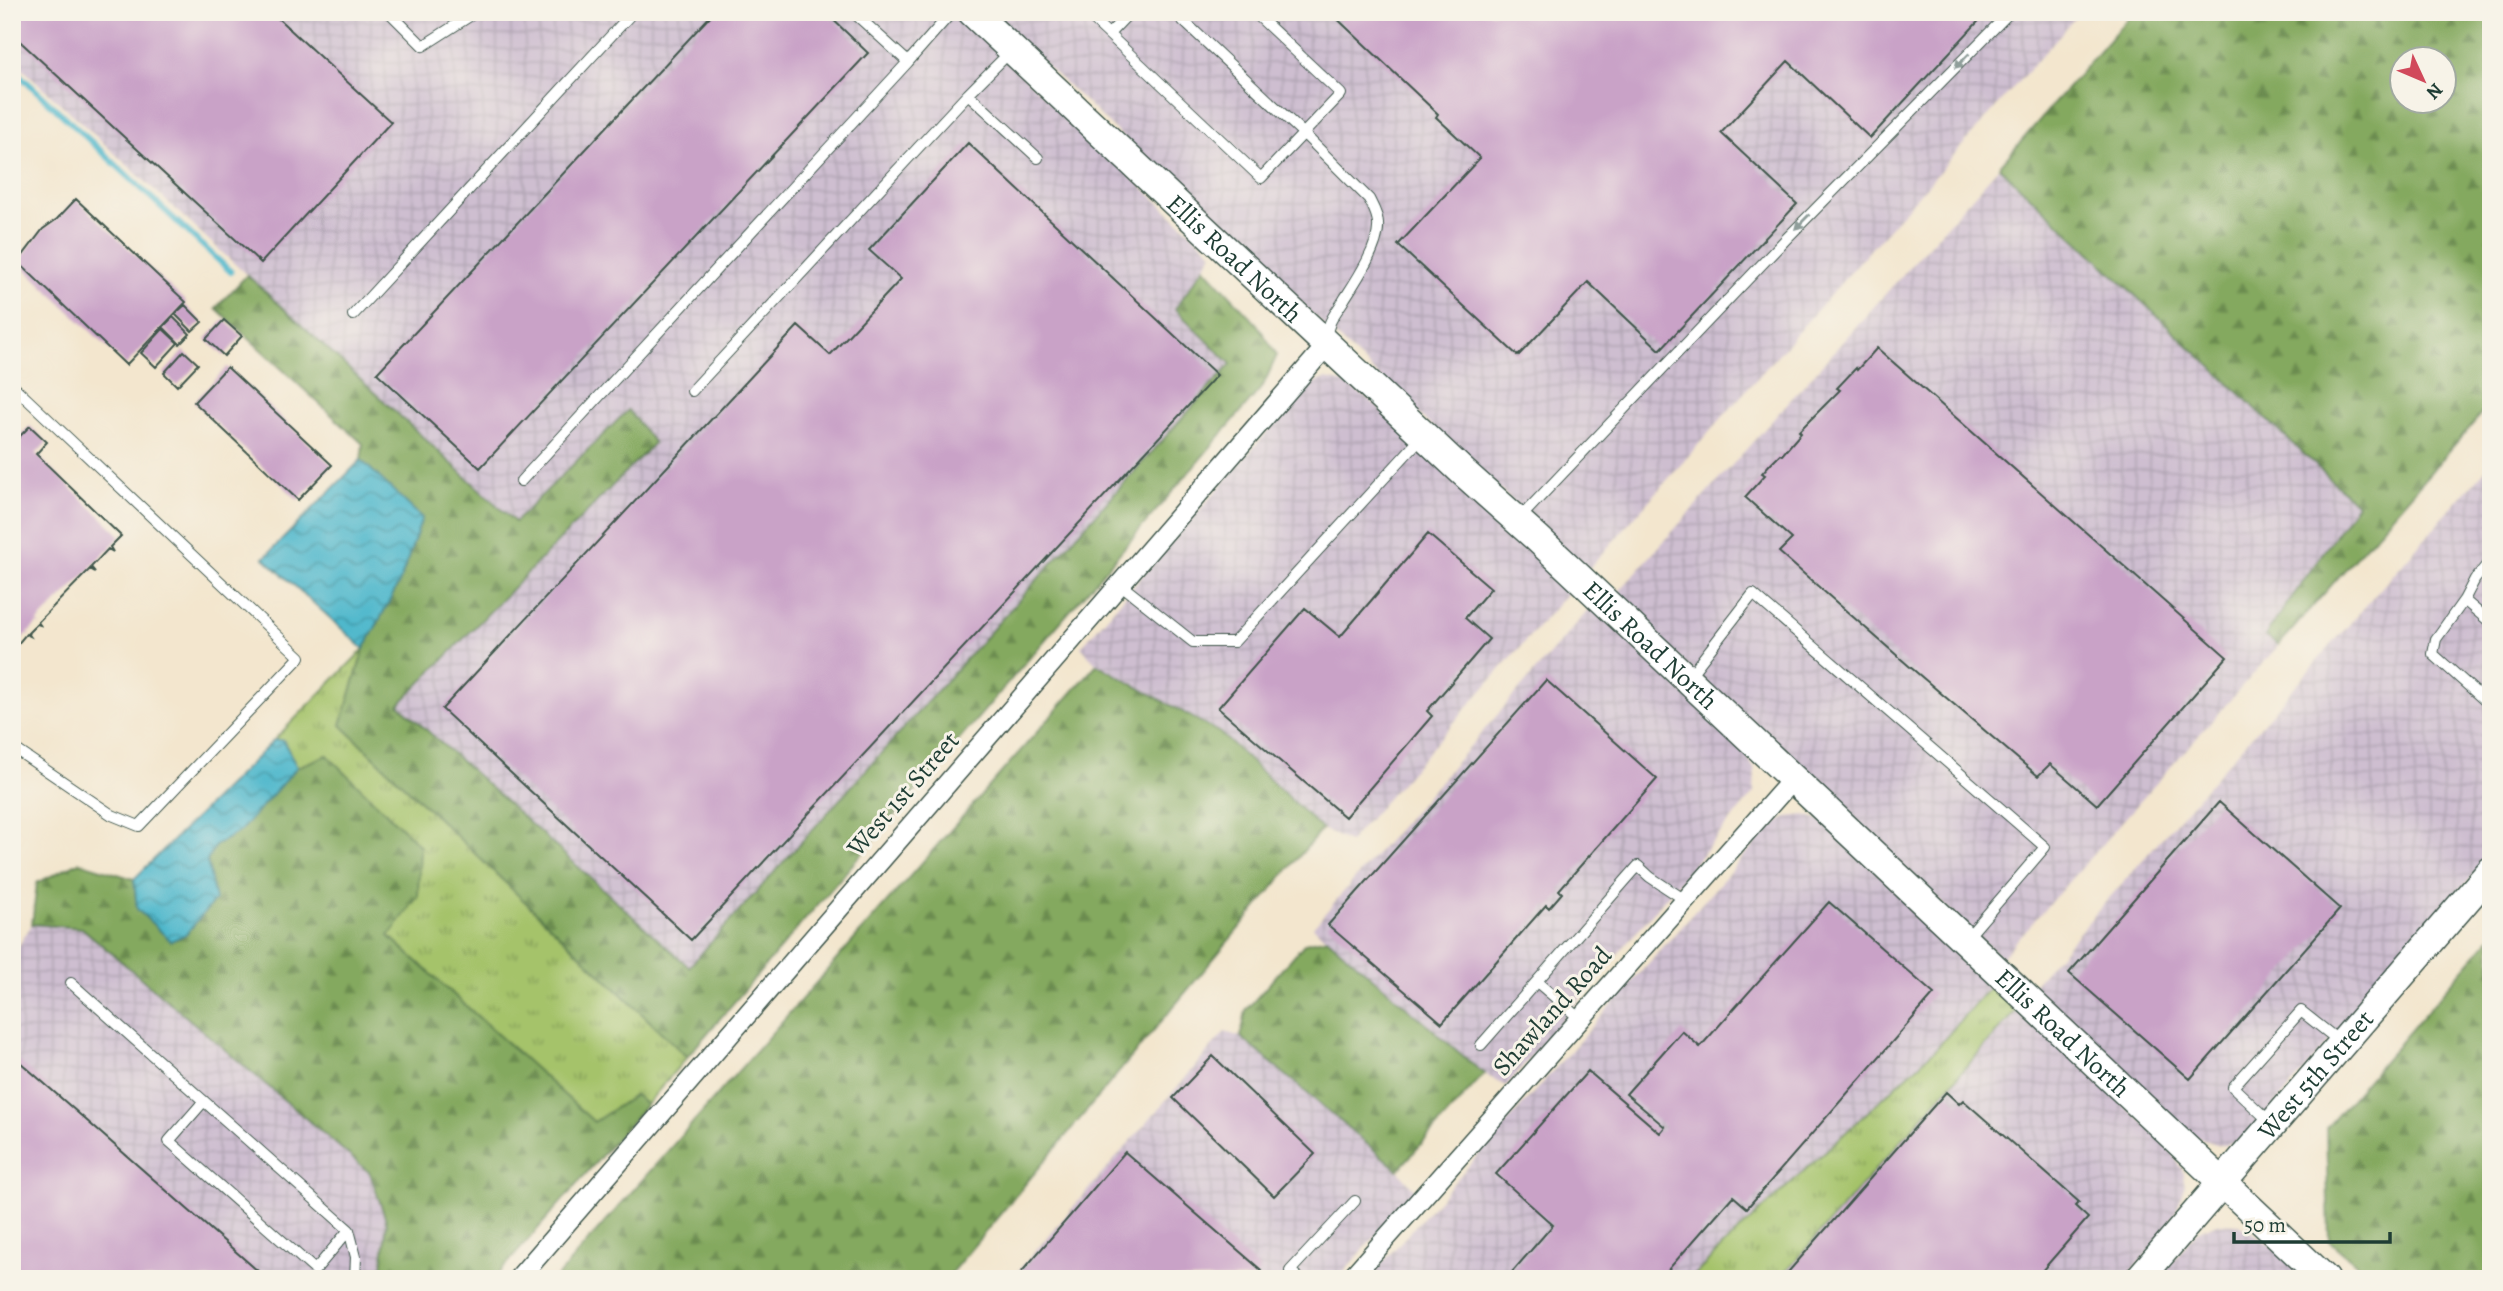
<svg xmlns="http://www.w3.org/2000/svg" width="2503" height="1291" viewBox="0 0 2503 1291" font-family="Alegreya,serif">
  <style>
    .industrial { fill: url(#industrial-grid) }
    .grass { fill: url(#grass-tufts); stroke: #628050; stroke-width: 2 }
    .forest { fill: url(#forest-firs); stroke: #52734a; stroke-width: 2; fill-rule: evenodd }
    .water { fill: url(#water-waves); stroke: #377a80; stroke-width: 2 }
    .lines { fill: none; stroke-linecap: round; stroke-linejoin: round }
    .stream { stroke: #4fb8cc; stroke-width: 6 }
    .building { fill: #c9a2c7 }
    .lane-casing { stroke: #3f564b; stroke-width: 12 }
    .street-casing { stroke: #3f564b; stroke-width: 22 }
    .secondary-casing { stroke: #3f564b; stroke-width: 31 }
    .lane { stroke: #fff; stroke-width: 10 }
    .street { stroke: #fff; stroke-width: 19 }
    .secondary { stroke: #fff; stroke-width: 28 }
    .oneway { fill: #8f9e9a }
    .labels { text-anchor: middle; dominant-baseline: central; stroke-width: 6; stroke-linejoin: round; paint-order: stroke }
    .street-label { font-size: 26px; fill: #1f3d34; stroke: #f7f3e8 }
  </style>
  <defs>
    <pattern id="industrial-grid" width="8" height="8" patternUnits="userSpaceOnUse" patternTransform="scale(1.75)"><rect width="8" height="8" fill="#cebed0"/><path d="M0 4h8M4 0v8" fill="none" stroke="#b0a4b3"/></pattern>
    <pattern id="grass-tufts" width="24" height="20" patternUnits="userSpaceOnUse" patternTransform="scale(1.75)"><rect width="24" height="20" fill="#a5c36b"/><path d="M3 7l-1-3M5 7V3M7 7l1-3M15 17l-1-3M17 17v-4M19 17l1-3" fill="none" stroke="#86a059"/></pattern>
    <pattern id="forest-firs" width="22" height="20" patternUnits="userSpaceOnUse" patternTransform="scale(1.75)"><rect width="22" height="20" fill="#84a95f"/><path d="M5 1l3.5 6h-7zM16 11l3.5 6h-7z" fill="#6b8b4f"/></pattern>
    <pattern id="water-waves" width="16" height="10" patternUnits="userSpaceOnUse" patternTransform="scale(1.75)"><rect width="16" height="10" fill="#4fb8cc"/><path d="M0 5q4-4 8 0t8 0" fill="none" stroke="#4197a6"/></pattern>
  </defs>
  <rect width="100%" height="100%" fill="#f7f3e8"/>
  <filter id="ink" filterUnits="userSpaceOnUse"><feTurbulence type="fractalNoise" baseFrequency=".0143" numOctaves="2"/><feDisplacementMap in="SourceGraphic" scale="14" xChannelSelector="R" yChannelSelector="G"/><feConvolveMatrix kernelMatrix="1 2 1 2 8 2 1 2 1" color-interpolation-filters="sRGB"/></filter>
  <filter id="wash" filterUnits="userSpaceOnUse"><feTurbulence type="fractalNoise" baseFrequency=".00686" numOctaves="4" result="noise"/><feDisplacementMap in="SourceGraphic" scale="28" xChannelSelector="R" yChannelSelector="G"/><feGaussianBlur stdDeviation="1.57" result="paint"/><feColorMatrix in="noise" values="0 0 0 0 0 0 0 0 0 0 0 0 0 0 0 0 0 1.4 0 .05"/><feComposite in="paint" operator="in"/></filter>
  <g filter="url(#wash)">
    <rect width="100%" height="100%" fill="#f3e6ce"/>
    <path class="industrial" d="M12,12h942l259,241 -38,56 57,55 -543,603 -290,-262 255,-262 -26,-33 -113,112 -503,-463z
      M989,12h1091l-493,559z
      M1999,167l359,337 -93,131 14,10 -278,313 -387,-361z
      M1326,379l15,3 29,18 201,189 -222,253 -27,-13 -102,-96 -123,-69 -16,-17 227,-262z
      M2491,463v391l-237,275 -18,13 -17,3 -30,-11 -157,-148z
      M1592,606l150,141 13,23 -1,23 -248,293 -22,-12 -171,-147z
      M1805,815l18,6 170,162 -58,67 -206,190 -38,39h-323l399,-449 20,-13z
      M32,924l50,4 289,245 16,50 -6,56h-369v-322z
      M2019,1007l148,138 15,24 3,18 -10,27 -22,32 -28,33h-346z
      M1225,1032l16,5 157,133 17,20 -77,89h-327z
      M2217,1223l21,1 36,23 33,32h-150l40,-47z"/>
    <path class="grass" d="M364,649l-23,76 346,332 -41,48 -11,-10 -41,27 -205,-186 29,-40 -90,-141 -31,12 -14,-27h-9z
      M1993,983l26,24 -240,272h-88l38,-39 206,-190z"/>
    <path class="forest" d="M2133,12h358v391l-212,242 -14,-9 92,-132 -358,-337zM2402,60h42v42h-42z
      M1204,267l53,57 20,31 -14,31 -576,671 -346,-332 23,-76 36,-68 22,-63 -61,-58 2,-16 -147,-136 31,-33 268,247 113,-112 26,33 -255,262 290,262 542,-603 -56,-55z
      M1097,664l123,69 102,96 -376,450h-391z
      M327,755l93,91 -2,50 -29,40 205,186 41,-27 11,10 -152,174h-113l6,-56 -17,-50 -288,-245 -50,-4 5,-41 42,-21 55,17 3,30 34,32 15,-7 29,-34 -8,-40 8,-14 25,-15 57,-64z
      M2491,937v342h-117l-45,-38 -3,-113z
      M1327,938l157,136 -86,96 -157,-133 5,-27 59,-67z"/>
    <path class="water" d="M361,460l61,58 -22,63 -36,68 -100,-91z
      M274,740h9l14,27 -57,64 -25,15 -8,15 8,39 -29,34 -15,7 -34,-32 -3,-30z"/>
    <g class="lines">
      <path class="stream" d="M12,68l219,204"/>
    </g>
    <g id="blocks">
      <path class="building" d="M12,12h259l120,110 -130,141 -249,-229z
        M714,12h111l43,41 -388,415 -103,-95z
        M1330,12h657l-117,126 -82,-77 -67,72 76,71 -137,146 -72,-68 -70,74 -120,-111 82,-87 -44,-41 2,-3z
        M968,143l249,232 -526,565 -249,-231 356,-383 32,29 71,-76 -32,-29z
        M76,199l110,103 -60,63 -108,-103 25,-33 14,-10z
        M185,305l17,17 -10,9 -17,-17z
        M173,317l17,17 -10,10 -17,-17z
        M224,320l18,16 -18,20 -18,-17z
        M163,329l15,14 -22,24 -15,-14z
        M1877,348l350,309 -130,148 -47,-41 -12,12 -129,-110 -130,-114 13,-13 -47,-42 20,-22 -3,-2 9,-10 9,-9 2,1 19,-22 -2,-2 41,-41 -3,-2 19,-20 1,2z
        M184,351l14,13 -21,22 -13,-13z
        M227,367l105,98 -34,35 -104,-98z
        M30,426l17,16 -11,12 85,82 -11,11 3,5 -5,-3 -17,18 4,5 -5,-3 -52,53 2,3 -3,-1 -9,9 2,3 -4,-2 -14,17v-219l6,6z
        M1428,534l63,54 -26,30 24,21 -62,72 5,5 -87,101 -127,-109 87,-100 35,29z
        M1546,680l111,99 -98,111 3,3 -13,15 -3,-3 -104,118 -114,-98z
        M2219,802l121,107 -150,170 -121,-106z
        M1829,902l105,92 -187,214 -14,-12 -73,83h-154l47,-54 -57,-51 92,-103 72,62 5,-6 -39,-33 56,-63 18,16z
        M12,1055l255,224h-255z
        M1213,1056l102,98 -41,42 -101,-98z
        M1946,1092l13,12 4,-4 116,102 -4,4 13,12 -53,61h-253z
        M1125,1152l136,118 -7,9h-232l-4,-3z"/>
    </g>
  </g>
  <g filter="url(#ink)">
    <use href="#blocks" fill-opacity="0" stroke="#3f564b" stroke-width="2"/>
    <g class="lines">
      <g class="lane-casing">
        <path id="lane" d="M389,12l34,34 53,-34
          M853,12l55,50
          M1085,12l176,166 80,-84 -87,-82
          M1174,12l129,121 66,66c4,8 9,16 9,25 2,21 -22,57 -33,74 -8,14 -18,23 -18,39
          M1109,34l21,-22
          M968,94l70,64
          M353,315l280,-303
          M12,385l288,272 -161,169 -27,-11 -100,-68
          M692,391l276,-297 44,-44
          M521,481l387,-419 44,-50
          M1520,518l266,-279 224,-227
          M2491,560l-16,19 -11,21 27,23
          M1120,584l73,58h41l187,-204
          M2464,600l-28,39 -3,15 58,52
          M1688,678l65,-84 292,253 -78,91
          M1537,982l43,37
          M71,983l278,247 7,27 -1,22
          M1481,1045l157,-179 12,11 35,23
          M204,1101l-35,40 146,129 34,-40
          M2270,1122l-37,-35 68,-76 38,30
          M1300,1279l-10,-8 65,-70"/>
      </g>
      <g class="street-casing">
        <path id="street" d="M518,1279l810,-935
          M1350,1279l443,-500"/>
      </g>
      <g class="secondary-casing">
        <g id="secondary">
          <path id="s1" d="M972,12l491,460 74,66 788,741"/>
          <path id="s2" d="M2139,1279l352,-408"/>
        </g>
      </g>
      <use href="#lane" class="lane"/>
      <use href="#street" class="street"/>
      <use href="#secondary" class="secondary"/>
    </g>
    <defs><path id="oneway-solid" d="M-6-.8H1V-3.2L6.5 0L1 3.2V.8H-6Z" transform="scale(1.75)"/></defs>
    <g class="oneway">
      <use href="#oneway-solid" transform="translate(1962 61) rotate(135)"/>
      <use href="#oneway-solid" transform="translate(1802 222) rotate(135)"/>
    </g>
  </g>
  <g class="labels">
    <g class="street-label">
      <text stroke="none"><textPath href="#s1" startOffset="360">Ellis Road North</textPath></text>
      <text stroke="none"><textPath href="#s1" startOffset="928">Ellis Road North</textPath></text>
      <text transform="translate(903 794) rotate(-49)">West 1st Street</text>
      <text transform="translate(1552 1011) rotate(-48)">Shawland Road</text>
      <text stroke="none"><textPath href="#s1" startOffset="1494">Ellis Road North</textPath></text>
      <text stroke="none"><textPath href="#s2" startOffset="270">West 5th Street</textPath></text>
    </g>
  </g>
  <rect width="2503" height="1291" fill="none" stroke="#f7f3e8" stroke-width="42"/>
  <g transform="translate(2423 80) rotate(134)"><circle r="33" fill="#f7f3e8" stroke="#a1aaa0" stroke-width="2"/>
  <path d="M0-5L12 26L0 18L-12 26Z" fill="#d1495b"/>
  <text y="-10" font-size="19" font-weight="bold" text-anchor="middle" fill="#1f3d34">N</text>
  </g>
  <path d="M2234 1232v10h156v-10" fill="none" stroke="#1f3d34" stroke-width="3.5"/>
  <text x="2244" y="1232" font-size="21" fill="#1f3d34" stroke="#f7f3e8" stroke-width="5" paint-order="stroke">50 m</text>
</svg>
